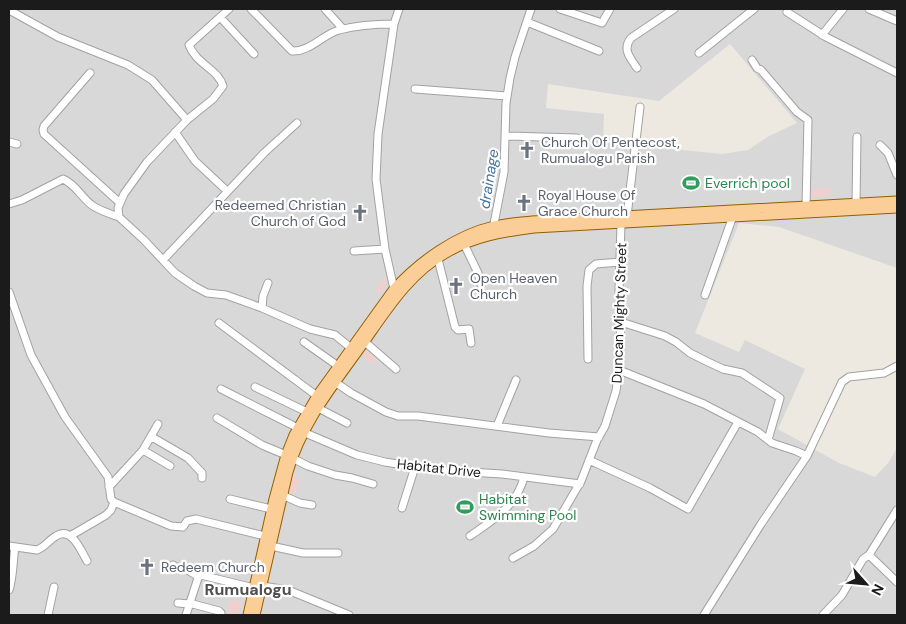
<svg xmlns="http://www.w3.org/2000/svg" width="906" height="624" viewBox="0 0 906 624" font-family="'DM Sans',sans-serif">
  <style>
    .residential { fill: #d9d8d8; fill-rule: evenodd }
    .commercial { fill: #efd0cf }
    .water { fill: #a0cfdb }
    .lines { fill: none; stroke-linecap: round; stroke-linejoin: round }
    .minor-casing { stroke: #a2a2a2; stroke-width: 9 }
    .major-casing { stroke: #935f00; stroke-width: 11 }
    .minor { stroke: #fff; stroke-width: 7 }
    .major { stroke: #fcce97; stroke-width: 9 }
    .labels { text-anchor: middle; dominant-baseline: central; stroke-width: 4.5; stroke-linejoin: round; paint-order: stroke }
    .worship-label { font-size: 14px; fill: #5b616d; stroke: #fff; text-anchor: start }
    .leisure-label { font-size: 14px; fill: #27864d; stroke: #fff; text-anchor: start }
    .street-label { font-size: 14px; fill: #1b1b1b; stroke: #fff }
    .water-label { font-size: 15px; font-style: italic; fill: #4676a2; stroke: #fff }
    .quarter-label { font-size: 16px; font-weight: bold; fill: #4e4e4e; stroke: #fff }
  </style>
  <rect width="100%" height="100%" fill="#ede9e1"/>
  <path class="residential" d="M9,9h888v259l-118,-41 -40,-4 -44,110 44,19 6,-12 60,29 -27,60 61,34 36,14 13,-14 9,-15v167h-888zM730,44l67,79 -28,13 -21,14 -26,4 -119,-12 1,-28 -58,-6 2,-24 111,17z"/>
  <path class="commercial" d="M830,188l-1,8 -20,1v-8z
    M382,278h5l-1,6 -6,10 -5,-4 6,-7z
    M368,349l10,8 -6,8 -9,-9z
    M292,476l8,3 -5,16 -6,-4z
    M233,599l9,3 -5,13h-10l3,-8 -2,-1 1,-4 3,1z"/>
  <path class="water" d="M687,175h9l-1,16h-10z"/>
  <g class="lines">
    <g class="minor-casing">
      <path id="minor" d="M229,9l-40,36c7,19 29,24 34,41l-10,13 -26,21 -40,42 -23,32 -6,14 1,9 25,23 31,33 19,13 13,7 19,2 36,13
        M251,9l41,42c18,1 30,-16 47,-21 19,-5 36,-6 55,-6
        M325,9l18,20
        M560,9l42,14 8,-14
        M869,9l28,12
        M9,10l49,27 70,28 24,15 35,40
        M787,12l39,25 71,36
        M220,17l34,37
        M527,22l72,29
        M822,35l21,-26
        M699,53l55,-44
        M752,60l5,8 4,2 36,42 11,8 -2,86
        M637,68c-7,-10 -15,-19 -6,-30l43,-29
        M90,73l-46,53 -1,4 1,4 76,69
        M415,89l92,7
        M175,132l20,29 32,30
        M505,136l72,2
        M9,142l8,2
        M880,145l8,8 9,22
        M9,204l13,-4 41,-21c14,6 18,19 30,27 8,5 17,8 26,11
        M856,204l1,-67
        M627,216l13,-109
        M493,229l11,-57 2,-69 4,-25 5,-21 16,-48
        M464,244l14,29 3,12
        M354,251l31,-2
        M438,259l17,68 3,3 11,-1 2,14
        M163,260l101,-107 33,-30
        M268,283l-5,13 -1,12 48,21 25,6 16,13
        M394,289l-9,-40 -9,-70 2,-45 16,-110 5,-15
        M9,292l22,63 34,62 43,60 3,22 3,3 57,24 12,1 4,-6 9,-2 69,17
        M705,295l28,-79
        M621,322l44,14 11,6 14,11 18,9 15,7 19,4 38,25 -12,42
        M219,323l98,73
        M304,342l34,24
        M365,342l31,27
        M588,359l-1,-73 2,-16 7,-6 24,-2
        M619,370l85,34 54,28 14,11 24,8 11,5
        M335,382l16,11 35,19 12,4h20l131,17 50,4
        M255,387l52,25
        M221,389l77,39
        M318,408l29,15
        M217,418l45,27 24,10
        M497,426l19,-46
        M303,432l54,23 28,7 51,8 66,4 78,10
        M152,437l36,21 14,15v5
        M143,450l27,16
        M292,458l16,8 27,9 17,3 21,6
        M589,460l61,28 38,21 50,-87
        M109,487l34,-37 15,-26
        M282,495l18,8 12,2
        M230,499l41,10
        M402,508l13,-41
        M70,536l36,-21 5,-5 3,-8
        M470,536c23,-16 47,-30 54,-59
        M9,546l28,4c8,-3 12,-10 19,-14 16,-10 25,15 31,25
        M271,546l32,7h35
        M869,555l28,-45
        M513,558l21,-12 19,-17 28,-48 16,-41 8,-14 11,-35 2,-15 3,-54 -2,-31 2,-67
        M173,565v1l13,3 13,8
        M262,586l26,4 61,25
        M9,590c4,-11 4,-30 6,-43
        M178,603l11,1
        M189,603l30,8 2,2 -1,2
        M48,615l6,-28
        M186,615l12,-37 3,-3 53,13
        M704,615l57,-91 46,-68 35,-74 7,-5 35,-4 13,-7
        M823,615l19,-20 21,-36 6,-4 28,27"/>
    </g>
    <g class="major-casing">
      <path id="major" d="M248,615l26,-116 12,-44 8,-20 23,-39 77,-107c27,-29 62,-54 100,-63 13,-3 26,-4 38,-5l365,-20
        M255,615l33,-143c13,-47 44,-85 72,-124 25,-35 48,-74 86,-95 28,-16 56,-21 88,-25l363,-20"/>
    </g>
    <use href="#minor" class="minor"/>
    <use href="#major" class="major"/>
  </g>
  <defs>
    <g id="church-bare" transform="scale(1.35)"><path d="M-1.2-6h2.4v3.5h3.3v2.4h-3.3V6h-2.4V-.1h-3.3v-2.4h3.3Z" fill="#6b7280" stroke="#fff" stroke-width="2.5" paint-order="stroke"/></g>
    <g id="stadium-bare" transform="scale(1.35)"><path d="M0-5a6.5 5 0 1 0 0 10a6.5 5 0 1 0 0-10ZM-3.5-1.8h7v3.6h-7Z" fill="#2e9e5b" stroke="#fff" stroke-width="2.5" paint-order="stroke"/></g>
  </defs>
  <g fill-rule="evenodd">
    <use href="#church-bare" x="527" y="150"/>
    <use href="#stadium-bare" x="691" y="183"/>
    <use href="#church-bare" x="524" y="203"/>
    <use href="#church-bare" x="360" y="213"/>
    <use href="#church-bare" x="456" y="286"/>
    <use href="#stadium-bare" x="465" y="507"/>
    <use href="#church-bare" x="147" y="567"/>
  </g>
  <g class="labels">
    <g class="worship-label">
      <text x="541" y="142">Church Of Pentecost,<tspan x="541" dy="16">Rumualogu Parish</tspan></text>
      <text x="538" y="195">Royal House Of<tspan x="538" dy="16">Grace Church</tspan></text>
      <text x="346" y="205" text-anchor="end">Redeemed Christian<tspan x="346" dy="16">Church of God</tspan></text>
      <text x="470" y="278">Open Heaven<tspan x="470" dy="16">Church</tspan></text>
      <text x="161" y="567">Redeem Church</text>
    </g>
    <g class="leisure-label">
      <text x="705" y="183">Everrich pool</text>
      <text x="479" y="499">Habitat<tspan x="479" dy="16">Swimming Pool</tspan></text>
    </g>
    <g class="street-label">
      <text transform="translate(619 313) rotate(-88)">Duncan Mighty Street</text>
      <text transform="translate(439 468) rotate(6)">Habitat Drive</text>
    </g>
    <g class="water-label">
      <text transform="translate(489 179) rotate(-81)">drainage</text>
    </g>
    <g class="quarter-label">
      <text x="248" y="589">Rumualogu</text>
    </g>
  </g>
  <rect width="906" height="624" fill="none" stroke="#1b1b1b" stroke-width="20"/>
  <g transform="translate(866 584) rotate(117)" stroke="#ffffff" stroke-width="4" paint-order="stroke">
  <path d="M0-4L9 19L0 12L-9 19Z" fill="#1b1b1b"/>
  <text y="-8" font-size="14" font-weight="bold" text-anchor="middle" fill="#1b1b1b">N</text>
  </g>
</svg>
